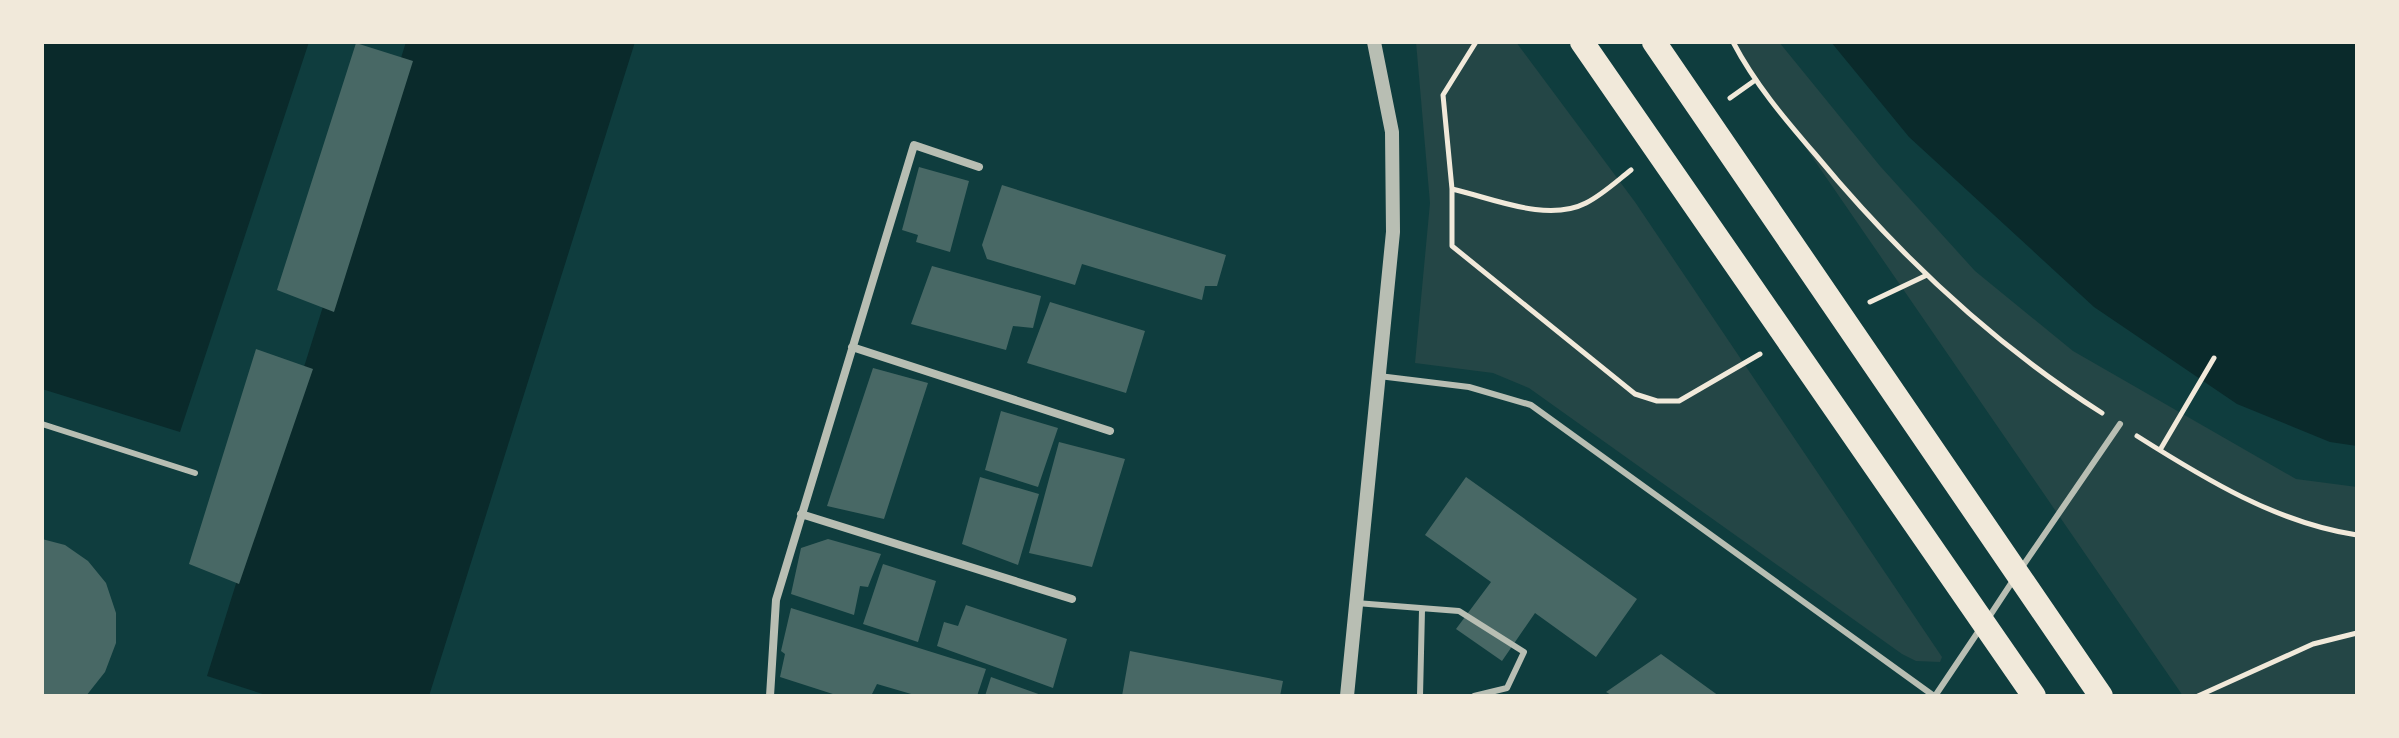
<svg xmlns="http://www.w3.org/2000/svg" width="2399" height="738" viewBox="0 0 2399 738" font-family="'IBM Plex Serif',serif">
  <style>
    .green { fill: #244646 }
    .water { fill: #0a2a2b }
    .building { fill: #486865 }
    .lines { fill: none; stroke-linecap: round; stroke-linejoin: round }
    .path { stroke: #f1e9da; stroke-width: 5 }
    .service { stroke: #b8beb3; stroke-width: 6 }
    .minor { stroke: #b8beb3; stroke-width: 8 }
    .tertiary { stroke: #b8beb3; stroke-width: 14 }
    .motorway { stroke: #f1e9da; stroke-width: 24 }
  </style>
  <rect width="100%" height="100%" fill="#0f3d3e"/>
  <path class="green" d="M1416,42h100l119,160 307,455 -2,5 -24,-1 -14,-7 -373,-266 -36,-15 -78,-10 15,-160z
    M1733,42h46l101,124 95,105 98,80 223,128 61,8v209h-174z"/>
  <path class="water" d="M42,42h267l-129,390 -138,-43z
    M406,42h229l-206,654h-160l-62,-20z
    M1831,42h526v404l-27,-4 -93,-38 -143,-97 -185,-170z"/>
  <path class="building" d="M356,43l57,18 -79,251 -57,-22z
    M919,167l50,14 -19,71 -34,-10 2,-7 -16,-5z
    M1002,185l224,70 -9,31h-12l-3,14 -120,-36 -7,21 -88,-26 -5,-14z
    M932,266l109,30 -8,32 -20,-2 -7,24 -95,-26z
    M1050,302l95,29 -19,62 -99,-30z
    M256,349l57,20 -74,215 -50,-20z
    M873,368l55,15 -44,136 -57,-13z
    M1001,411l57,17 -20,59 -53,-17z
    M1059,442l66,17 -33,108 -63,-14z
    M980,477l59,17 -21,71 -56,-21z
    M1466,477l171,122 -41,58 -61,-44 -33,48 -46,-32 35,-47 -66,-47z
    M42,539l23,6 23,16 18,22 10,30v30l-11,29 -19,24h-44z
    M828,539l53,15 -13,33 -8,-1 -6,29 -63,-21 10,-46z
    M883,564l53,17 -18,61 -55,-18z
    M966,605l101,34 -14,49 -116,-42 7,-24 14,4z
    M791,608l195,61 -9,27h-59l-41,-12 -6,12h-32l-59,-19 5,-23 -4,-3z
    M1130,651l153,30 -3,15h-158z
    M1661,654l58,42h-106l-7,-4z
    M991,677l53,19h-59z"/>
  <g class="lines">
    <path class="path" d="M1476,42l-33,53 9,94c40,9 95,34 134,14 16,-8 31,-22 45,-33
      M1733,42c22,42 51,76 82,112 82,99 178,190 287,259
      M1730,98l24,-17
      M1452,189v57l183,148 22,7h22l81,-47
      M1870,302l57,-27
      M2137,436c68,43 140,87 220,99
      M2160,450l54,-92
      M2198,696l115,-52 44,-11"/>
    <path class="service" d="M1379,376l90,11 62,18 403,291
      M42,424l153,49
      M2020,570l100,-146
      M1356,603l103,8 65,41 -17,36 -33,8
      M1987,620l27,-41
      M1420,696l2,-86
      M1935,696l45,-67"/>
    <path class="minor" d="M852,347l258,84
      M801,514l271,85
      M770,696l6,-96 138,-455 65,22"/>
    <path class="tertiary" d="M1347,696l46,-464 -1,-100 -18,-90"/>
    <path class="motorway" d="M1582,42l452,654
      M1654,42l447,654"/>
  </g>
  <rect width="2399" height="738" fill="none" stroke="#f1e9da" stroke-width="88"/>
</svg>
